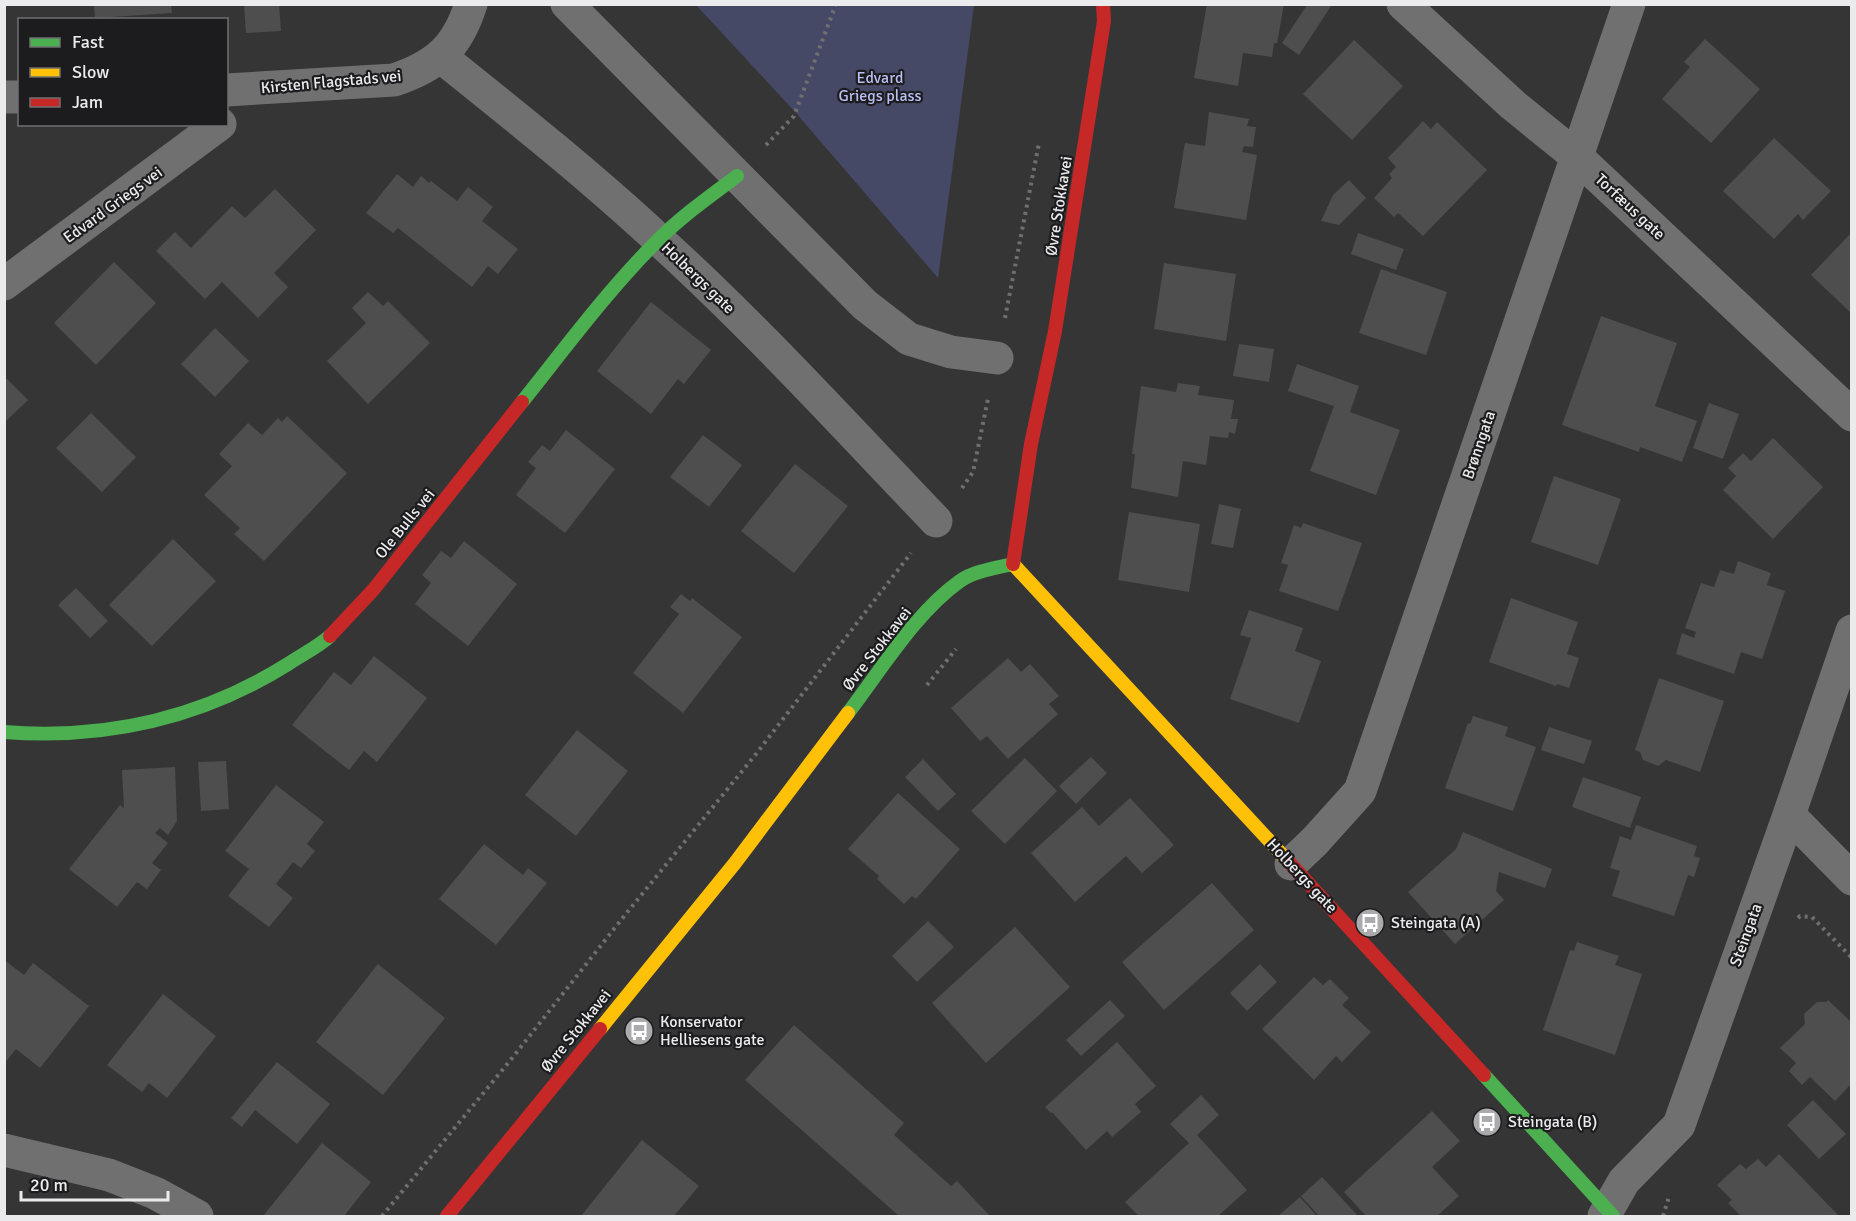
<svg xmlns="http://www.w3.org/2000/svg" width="1856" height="1221" viewBox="0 0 1856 1221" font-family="Signika,sans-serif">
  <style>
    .green { fill: #454966 }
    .building { fill: #4e4e4e }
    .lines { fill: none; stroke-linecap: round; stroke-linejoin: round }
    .path { stroke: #6f6f6f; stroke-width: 4; stroke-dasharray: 3 4.5; stroke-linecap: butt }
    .street { stroke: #707071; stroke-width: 33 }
    .fast { stroke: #4caf50; stroke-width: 14 }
    .slow { stroke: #ffc107; stroke-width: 14 }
    .jam { stroke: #c62828; stroke-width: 14 }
    .labels { text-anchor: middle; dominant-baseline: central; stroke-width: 4.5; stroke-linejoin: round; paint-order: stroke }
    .park-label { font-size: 16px; fill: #babff3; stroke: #1c1c1e }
    .street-label { font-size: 16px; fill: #ebebed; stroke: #1c1c1e }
    .poi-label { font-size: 16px; fill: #ebebed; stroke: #1c1c1e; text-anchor: start }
  </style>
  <rect width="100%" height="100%" fill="#353536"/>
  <path class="green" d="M696,5h278l-36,273 -142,-165z"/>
  <path class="building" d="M94,4h77l1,9 -77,5z
    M244,4h35l2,27 -35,2z
    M1207,4h77l-7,39h-3l-2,14 -29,-4 -5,33 -44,-8z
    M1307,5h21l3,1 -32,49 -17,-12z
    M1705,39l55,50 -49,54 -49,-44 28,-32 -6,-5z
    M1354,40l49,46 -51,54 -49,-46z
    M1209,112l40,7 -2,7 9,1 -3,20 -9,-1 -2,6 15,3 -11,65 -72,-12 11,-65 20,3z
    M1423,121l8,8 6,-7 50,48 -64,66 -25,-23 -4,4 -20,-19 18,-20 -3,-4 7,-7 -8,-9z
    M1774,138l57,53 -28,29 -5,-6 -24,25 -51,-48z
    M397,174l16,13 8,-11 8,7 2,-2 26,20 11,-14 25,20 -11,14 36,28 -20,25 -10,-8 -16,21 -74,-59 -5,5 -27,-20z
    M1349,180l17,18 -27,27 -18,-4 12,-26z
    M275,189l41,41 -42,43 14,14 -30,31 -36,-36 -17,17 -49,-48 19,-19 16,16 41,-42 13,12z
    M1358,233l46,16 -8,21 -45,-16z
    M1851,233v80l-40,-38z
    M114,262l42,41 -60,62 -42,-42z
    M1164,263l72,11 -10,67 -72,-12z
    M1381,269l66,23 -21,63 -67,-22z
    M368,292l15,14 5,-5 42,42 -62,61 -41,-43 39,-38 -14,-15z
    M651,302l60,48 -27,34 -6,-5 -27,35 -54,-43z
    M1601,316l76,27 -22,63 42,15 -15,41 -42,-15 -1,5 -77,-27z
    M215,328l34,33 -34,36 -34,-33z
    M1239,344l35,5 -5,33 -36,-6z
    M1297,364l62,22 -9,26 50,18 -24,65 -66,-24 24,-65 -46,-15z
    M4,376l24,24 -24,23z
    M1178,383l22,3 -2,9 36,5 -3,19h7l-3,15 -6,-2 -1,6 -18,-2 -4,29 -23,-4 -5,36 -47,-9 4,-34h-3l9,-68 35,6z
    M1709,403l30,11 -16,45 -30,-11z
    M91,413l45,44 -34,35 -46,-44z
    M287,416l60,57 -83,88 -30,-27 6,-6 -36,-33 28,-29 -13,-12 29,-31 14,12 16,-17 4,4z
    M566,430l49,39 -50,64 -49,-38 20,-27 -8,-6 14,-17 8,6z
    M703,435l39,30 -33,42 -39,-30z
    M1773,438l50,49 -50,52 -50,-49 13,-14 -8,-8 15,-15 8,8z
    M795,464l53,42 -54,67 -53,-42z
    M1554,476l67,23 -23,66 -67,-23z
    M1219,504l22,5 -8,39 -22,-4z
    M1129,512l71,12 -11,68 -71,-12z
    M1303,523l59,20 -24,68 -59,-20 9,-26 -7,-2 13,-38 7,3z
    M173,539l43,42 -64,65 -43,-41z
    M464,541l53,43 -49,62 -53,-42 16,-21 -9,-8 19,-24 10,7z
    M1738,561l33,12 -4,12 18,6 -23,68 -21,-7 -7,22 -58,-20 6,-21 12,5 2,-6 -11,-4 16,-45 13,4 6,-17 14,4z
    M76,588l32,33 -18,17 -32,-33z
    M681,594l9,7 2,-3 50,39 -59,76 -50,-40 46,-59 -9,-7z
    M1511,598l67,24 -11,32 12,4 -10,30 -12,-4 -1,2 -67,-24z
    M1249,610l54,18 -8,23 26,10 -22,62 -69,-24 21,-61 -11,-3z
    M374,656l53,42 -50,64 -13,-11 -15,19 -57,-45 42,-53 17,13z
    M1008,658l13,14 9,-8 29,32 -10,8 9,10 -50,45 -21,-23 -7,5 -29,-33z
    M1659,678l65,23 -24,71 -34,-12 -8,6 -15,-6 -3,-8 -5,-2z
    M1473,716l35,11 -3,9 31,11 -23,64 -68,-23 23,-65 2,1z
    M1549,727l43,14 -8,23 -43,-14z
    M577,730l51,41 -52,65 -51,-41z
    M1091,757l16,16 -31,31 -17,-18z
    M1025,758l32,33 -52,53 -34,-33z
    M923,759l33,35 -18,17 -33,-34z
    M226,761l3,48 -28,2 -3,-49z
    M175,767l2,54 -9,14 -8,-7 -5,5 13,10 -16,20 9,7 -14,19 -10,-7 -20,25 -48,-38 51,-64 4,3 -2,-38z
    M1583,777l58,20 -11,31 -58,-21z
    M276,785l48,37 -17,22 8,7 -14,17 -8,-6 -17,22 17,14 -24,29 -41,-31 21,-27 -24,-18z
    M898,793l62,56 -44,50 -4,-3 -8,8 -27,-25 2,-3 -31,-27z
    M1130,798l44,47 -32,28 -16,-17 -51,46 -44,-49 51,-46 17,19z
    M1636,825l61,21 -3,10 6,2 -6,19 -6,-2 -14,41 -62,-20 8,-25 -10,-3 10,-32 11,4z
    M1463,832l89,37 -7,19 -46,-16 -3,19 8,9 -49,44 -47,-52 48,-43z
    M484,844l39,31 5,-7 19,15 -51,62 -57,-46z
    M1212,883l42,47 -90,80 -42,-48z
    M928,921l26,26 -37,35 -25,-26z
    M1015,927l55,60 -84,76 -54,-60z
    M1577,942l42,14 -4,9 27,9 -27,81 -72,-25 27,-80 4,1z
    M4,960l20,15 9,-12 56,43 -49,62 -24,-19 -12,15z
    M378,964l67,54 -62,77 -67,-53z
    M1260,964l17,18 -30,29 -17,-18z
    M1314,977l9,8 7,-6 19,19 -7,7 29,27 -29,30 -6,-6 -22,24 -52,-51z
    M163,994l53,42 -49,62 -18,-15 -7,9 -35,-27z
    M1110,1000l15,16 -44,40 -15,-16z
    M1828,1000l23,22v62l-16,17 -25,-24 -8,8 -13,-14 7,-8 -16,-15 25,-24 -1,-10 13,-12h9z
    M794,1025l110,98 -10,12 57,51 6,-5 33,35h-91l-154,-136z
    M1117,1042l39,44 -21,18 6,8 -29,25 -5,-6 -21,19 -34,-38 -1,1 -6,-6z
    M277,1062l53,42 -33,40 -42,-34 -13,17 -11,-9z
    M1201,1095l18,20 -22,20 50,55 -29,26h-79l-14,-14 64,-59 -19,-19z
    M1813,1100l33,34 -27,25 -32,-34z
    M1432,1111l28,30 -28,26 27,29 -22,20h-71l-22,-24z
    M642,1140l57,46 -25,30h-93z
    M322,1143l49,39 -27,34h-81z
    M1779,1154l60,62h-98l-13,-13 4,-3 -15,-15 23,-21 6,5 12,-10 8,8z
    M1322,1177l36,39h-39l-18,-20z
    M1300,1197l17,19h-39z"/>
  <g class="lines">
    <path class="path" d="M766,145l28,-29 42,-112
      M1005,318l34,-175
      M962,488l11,-16 15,-73
      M927,685l29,-36
      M1798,918l2,-2 12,1 40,41
      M382,1216l127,-154 112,-142 135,-166 155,-201
      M1663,1216l6,-19"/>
    <path class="street" d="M567,4l298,301 44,34 42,13 46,6
      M1403,4l110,101 63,51 276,259
      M440,56c75,60 149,119 219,184 97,88 186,186 277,281
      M226,90l168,-10c42,-14 63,-32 77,-76
      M4,97h16
      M4,284l216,-160
      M1789,815l63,64
      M1291,864l24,-23 45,-50 269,-787
      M4,1150l105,25 46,18 42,23
      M1604,1216l20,-35 55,-56 110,-310 63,-184"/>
    <path class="fast" d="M522,402c44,-55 86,-112 136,-162 24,-24 52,-44 79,-64
      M848,713c33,-43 68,-101 112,-132 14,-10 36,-13 53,-17
      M4,732c101,8 198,-14 284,-68 13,-9 30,-17 42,-28
      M1484,1075l129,141"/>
    <path class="slow" d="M1013,564l274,296
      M600,1029l135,-166 113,-150"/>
    <path class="jam" d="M1013,564l18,-120 24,-113 49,-310 -1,-17
      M330,636l44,-47 148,-187
      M1287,860l197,215
      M447,1216l153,-187"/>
  </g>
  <defs>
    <g id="bus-disc" transform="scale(1.5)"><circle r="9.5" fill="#ababad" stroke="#1c1c1e"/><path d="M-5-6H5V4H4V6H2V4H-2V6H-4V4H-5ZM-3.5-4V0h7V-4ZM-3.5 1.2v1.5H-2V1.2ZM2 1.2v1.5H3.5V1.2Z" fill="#fff"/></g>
  </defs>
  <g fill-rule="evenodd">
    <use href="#bus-disc" x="1370" y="923"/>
    <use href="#bus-disc" x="639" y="1031"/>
    <use href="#bus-disc" x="1487" y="1122"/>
  </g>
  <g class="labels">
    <g class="park-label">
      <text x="880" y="78">Edvard<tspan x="880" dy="18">Griegs plass</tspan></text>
    </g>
    <g class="street-label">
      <text transform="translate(331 82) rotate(-5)">Kirsten Flagstads vei</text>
      <text transform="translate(113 205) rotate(-36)">Edvard Griegs vei</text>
      <text transform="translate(1059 206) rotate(-81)">Øvre Stokkavei</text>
      <text transform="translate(1630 207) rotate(43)">Torfæus gate</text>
      <text transform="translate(698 278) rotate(44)">Holbergs gate</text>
      <text transform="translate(1479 445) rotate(-71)">Brønngata</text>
      <text transform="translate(405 524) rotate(-51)">Ole Bulls vei</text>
      <text transform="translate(877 649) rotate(-52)">Øvre Stokkavei</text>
      <text transform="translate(1302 876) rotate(47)">Holbergs gate</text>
      <text transform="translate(1746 935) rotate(-70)">Steingata</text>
      <text transform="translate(576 1031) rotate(-51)">Øvre Stokkavei</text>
    </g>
    <g class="poi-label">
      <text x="1391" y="923">Steingata (A)</text>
      <text x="660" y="1022">Konservator<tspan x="660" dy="18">Helliesens gate</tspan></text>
      <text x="1508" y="1122">Steingata (B)</text>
    </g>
  </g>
  <rect width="1856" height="1221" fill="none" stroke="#ebebed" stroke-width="12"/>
  <rect x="18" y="18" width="210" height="108" fill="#1c1c1e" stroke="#6f6f71" stroke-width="1.5"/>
  <rect x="30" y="38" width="30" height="9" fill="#4caf50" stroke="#6f6f71" stroke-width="1.5"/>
  <text x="72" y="48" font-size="18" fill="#ebebed">Fast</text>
  <rect x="30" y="68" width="30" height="9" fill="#ffc107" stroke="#6f6f71" stroke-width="1.5"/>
  <text x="72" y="78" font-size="18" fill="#ebebed">Slow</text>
  <rect x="30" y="98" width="30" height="9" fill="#c62828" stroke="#6f6f71" stroke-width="1.5"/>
  <text x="72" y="108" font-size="18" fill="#ebebed">Jam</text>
  <path d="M21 1191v9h147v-9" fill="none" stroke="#ebebed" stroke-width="3"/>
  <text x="30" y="1191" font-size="18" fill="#ebebed" stroke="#1c1c1e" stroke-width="4.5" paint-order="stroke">20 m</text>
</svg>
